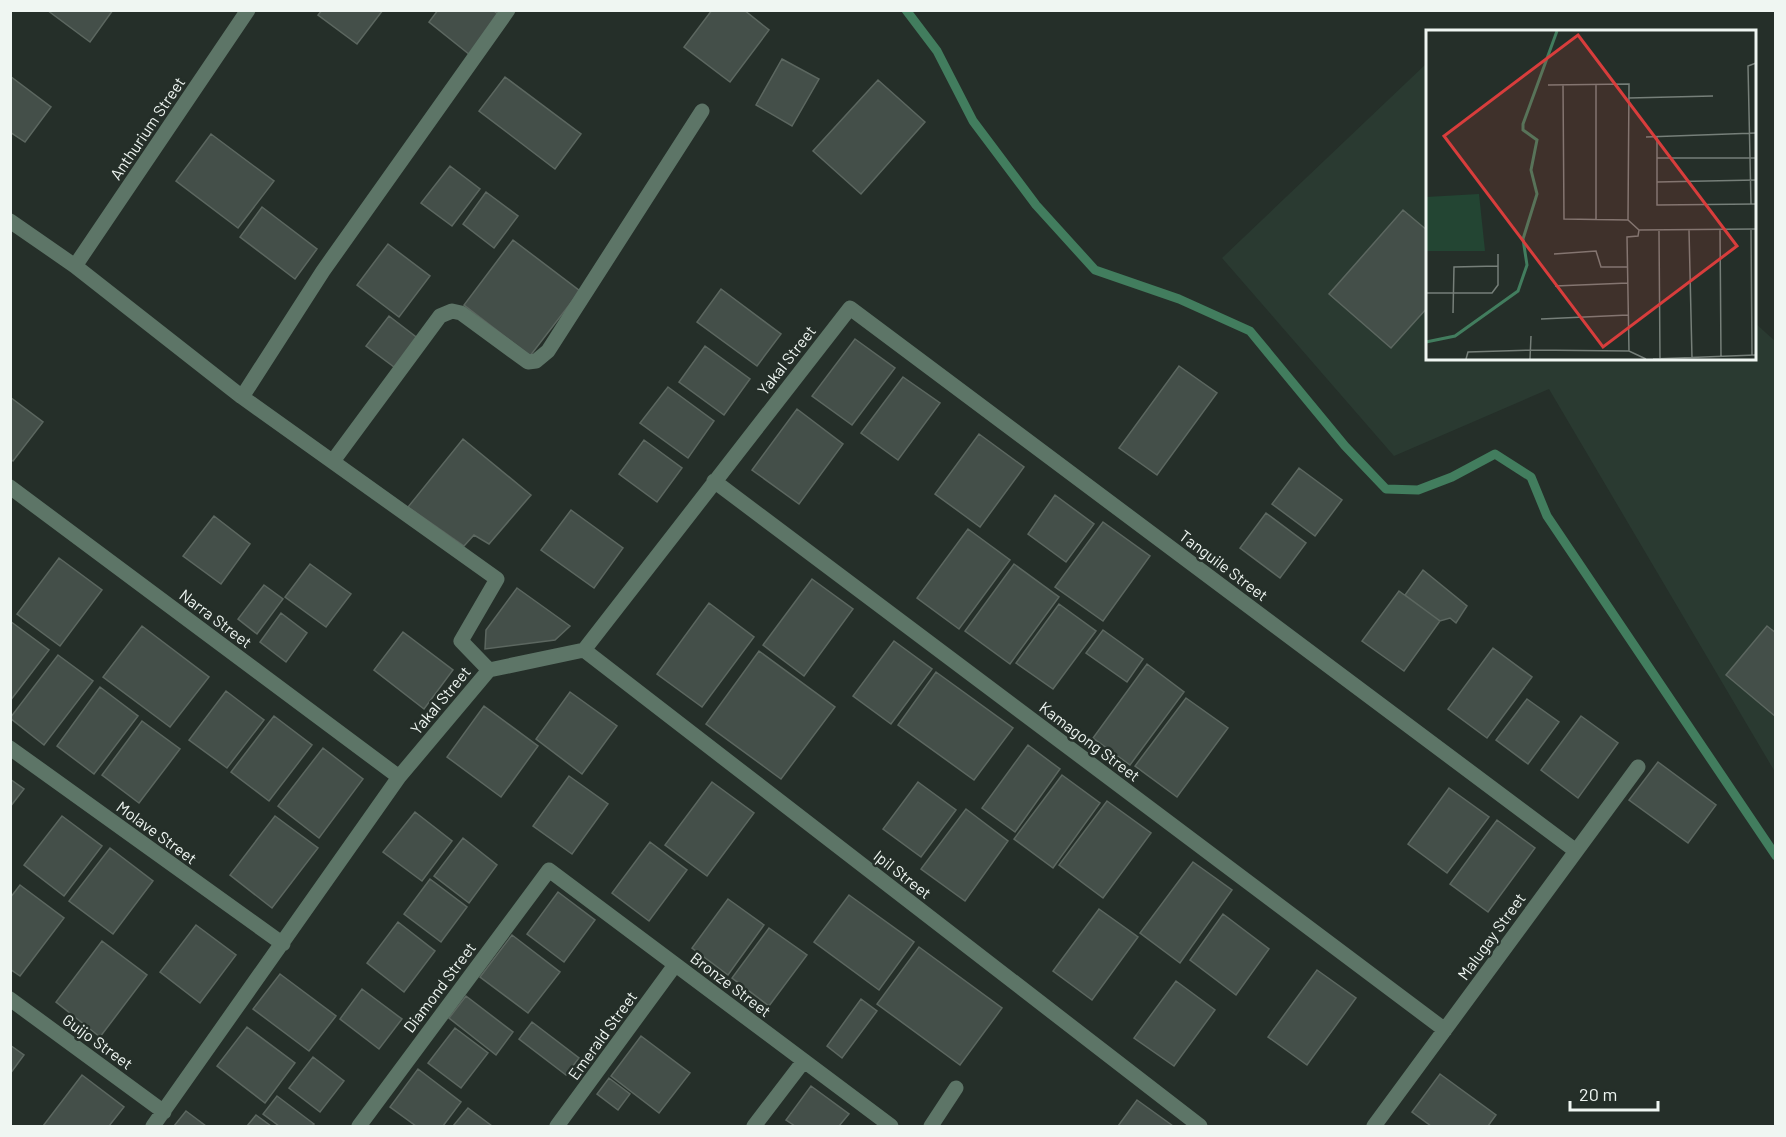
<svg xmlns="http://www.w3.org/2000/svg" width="1786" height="1137" viewBox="0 0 1786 1137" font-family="Barlow,sans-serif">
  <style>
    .built { fill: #2a3a31 }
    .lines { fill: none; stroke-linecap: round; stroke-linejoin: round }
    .stream { stroke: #427d5e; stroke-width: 9 }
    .building { fill: #444f49; stroke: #5c6760; stroke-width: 1.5 }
    .minor { stroke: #5d7567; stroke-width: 15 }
    .labels { text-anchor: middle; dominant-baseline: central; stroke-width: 5; stroke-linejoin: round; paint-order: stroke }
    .street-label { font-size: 16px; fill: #eff6f2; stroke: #252f29 }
    .inset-river { fill: none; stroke: #427d5e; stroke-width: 3 }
    .inset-road { fill: none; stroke: #767f79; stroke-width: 1.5 }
    .view { fill: #d83d3c; fill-opacity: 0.15; stroke: #d83d3c; stroke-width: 3 }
    .inset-edge { fill: none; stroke: #eff6f2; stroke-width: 3 }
  </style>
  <rect width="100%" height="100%" fill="#252f29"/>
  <path class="built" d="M1427,63l1,295h326l1,-35 20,18v431l-226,-383 -155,67 -172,-198z"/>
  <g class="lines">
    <path class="stream" d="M906,10l31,41 36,70 63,84 59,65 84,29 71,32 95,115 41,43 32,1 34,-13 43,-23 36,23 16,39 229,340"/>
  </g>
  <path class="building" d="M47,10h66l-23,32z
    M322,10h61l-26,34 -39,-29z
    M438,10h55l7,6 -30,39 -41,-33z
    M712,10h32l25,20 -39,52 -46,-35z
    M782,59l37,20 -27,47 -36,-21z
    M10,76l41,31 -26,35 -15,-10z
    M505,77l76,57 -26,35 -76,-58z
    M878,80l47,42 -64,72 -48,-43z
    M211,134l63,47 -36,47 -62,-47z
    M450,166l30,23 -28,37 -31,-23z
    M486,192l32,24 -24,32 -31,-24z
    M262,207l55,42 -22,30 -55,-42z
    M1403,210l25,21v76l-37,41 -62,-54z
    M513,240l67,51 -50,65 -66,-51z
    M388,244l42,32 -31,41 -42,-32z
    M721,289l60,45 -24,32 -60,-44z
    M389,316l31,24 -22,30 -32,-24z
    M855,339l40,29 -43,57 -40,-29z
    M705,346l45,33 -26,36 -45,-33z
    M1179,366l38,27 -60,82 -38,-27z
    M903,377l37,26 -42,57 -37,-27z
    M668,387l46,34 -26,37 -48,-35z
    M10,397l33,25 -30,39 -3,-2z
    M797,409l46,35 -44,60 -47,-34z
    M979,434l45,33 -44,60 -45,-33z
    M463,439l68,56 -42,49 -15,-9 -10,11 -56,-39z
    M644,440l38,28 -25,34 -38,-28z
    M1299,468l43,32 -27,36 -43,-32z
    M1055,495l39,29 -28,38 -38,-28z
    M571,510l52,38 -29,40 -53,-38z
    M1266,513l40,30 -26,35 -40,-30z
    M214,516l36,28 -29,40 -38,-28z
    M1103,522l47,34 -47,65 -48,-34z
    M968,529l42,31 -51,69 -42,-31z
    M59,558l43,32 -42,56 -43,-32z
    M310,564l41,30 -25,33 -41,-30z
    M1014,564l45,33 -49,67 -45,-33z
    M1423,570l44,36 -11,17 -6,-5 -10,3 -35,-26z
    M812,579l41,30 -49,67 -41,-31z
    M264,585l19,14 -26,35 -19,-15z
    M517,588l53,38 -15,14 -70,9 1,-19z
    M1399,591l41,30 -36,50 -42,-30z
    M709,603l45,34 -52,70 -45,-33z
    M1059,604l37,27 -43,58 -37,-26z
    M281,613l26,20 -21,29 -26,-20z
    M10,621l39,29 -39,51z
    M142,626l67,51 -39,50 -67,-50z
    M1767,626l9,7v84l-50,-42z
    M1103,630l40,29 -16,23 -41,-29z
    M403,632l50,38 -29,39 -50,-39z
    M894,641l38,28 -41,55 -38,-28z
    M1493,648l39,29 -45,61 -39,-29z
    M759,651l76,56 -54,72 -75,-55z
    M58,655l35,26 -49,64 -34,-27z
    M1147,664l37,28 -54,73 -37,-27z
    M936,672l77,56 -39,52 -76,-55z
    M100,687l38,29 -44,58 -37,-28z
    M226,691l38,29 -37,48 -38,-28z
    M570,692l47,34 -35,48 -46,-35z
    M1186,698l42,30 -51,69 -42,-31z
    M1527,699l32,23 -31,42 -32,-24z
    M484,706l54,40 -37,51 -54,-40z
    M274,716l38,29 -43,56 -38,-29z
    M1581,716l37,27 -40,55 -37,-28z
    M142,721l38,28 -41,54 -37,-28z
    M1028,745l32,24 -45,63 -33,-24z
    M323,748l40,31 -44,59 -41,-32z
    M1658,762l58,43 -28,38 -59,-43z
    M1062,775l38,28 -47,65 -39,-29z
    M569,776l39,28 -36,50 -39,-28z
    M10,779l14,10 -14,18z
    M712,782l42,31 -47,63 -42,-31z
    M918,782l38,28 -35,47 -38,-28z
    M1449,788l40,29 -42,56 -39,-29z
    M1107,801l44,32 -48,65 -44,-33z
    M966,809l42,32 -43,60 -44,-32z
    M415,812l37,29 -30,40 -39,-29z
    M62,816l40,30 -38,50 -40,-31z
    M275,816l43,32 -46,60 -42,-33z
    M1497,820l38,28 -47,64 -38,-28z
    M463,838l34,27 -28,38 -35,-27z
    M650,842l37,28 -38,51 -37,-28z
    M110,848l43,33 -40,53 -44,-33z
    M1193,862l39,28 -52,73 -40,-30z
    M430,879l37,28 -26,35 -37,-28z
    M20,885l44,33 -44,58 -10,-7v-71z
    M558,892l37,28 -31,42 -37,-28z
    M849,895l65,47 -35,48 -65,-48z
    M728,899l36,26 -36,50 -36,-27z
    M1099,909l39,28 -46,63 -39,-29z
    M1223,914l46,35 -33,46 -46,-35z
    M398,922l37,29 -31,41 -37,-29z
    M196,925l40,30 -36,48 -40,-31z
    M769,928l38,27 -38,51 -37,-28z
    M512,935l48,37 -32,41 -48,-36z
    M102,941l45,34 -47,62 -44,-35z
    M919,947l83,61 -42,57 -83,-61z
    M1317,970l39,28 -49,67 -39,-28z
    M280,974l56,42 -27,35 -56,-42z
    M1176,981l39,29 -41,56 -40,-28z
    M362,989l40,30 -23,30 -39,-30z
    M466,996l47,36 -17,23 -47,-37z
    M861,999l16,12 -35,47 -15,-12z
    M532,1022l47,36 -13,17 -47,-36z
    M247,1027l48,36 -30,40 -48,-37z
    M455,1028l33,25 -27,35 -33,-25z
    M641,1036l49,37 -31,40 -48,-37z
    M10,1045l14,10 -14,19z
    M313,1057l31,24 -24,31 -31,-24z
    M418,1069l43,33 -18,24h-27l-26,-19z
    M1440,1074l56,41 -8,11h-57l-19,-14z
    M82,1075l42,32 -15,19h-66z
    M609,1078l21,16 -12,16 -21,-16z
    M811,1086l38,28 -10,12h-44l-9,-6z
    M277,1096l37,28 -2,2h-33l-16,-12z
    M1137,1100l36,26h-55z
    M468,1108l24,18h-39z
    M186,1111l20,15h-32z
    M256,1115l15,11h-24z"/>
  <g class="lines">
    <path class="minor" d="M10,221l65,45 167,131 255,182 -36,62 28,29
      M75,266l173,-256
      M242,397l81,-126 185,-261
      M333,461l107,-145 12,-5 9,2 67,49 8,-1 12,-10 154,-240
      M714,481l731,549
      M10,487l389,290
      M584,650l616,476
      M10,748l273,196
      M10,999l154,113
      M153,1126l246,-349 90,-107 95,-20 266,-342 726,543
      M359,1126l190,-256 342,256
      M557,1126l118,-161
      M754,1126l49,-64
      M931,1126l25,-38
      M1374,1126l264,-359"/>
  </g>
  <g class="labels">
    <g class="street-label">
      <text transform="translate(147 128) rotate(-56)">Anthurium Street</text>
      <text transform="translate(786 360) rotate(-52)">Yakal Street</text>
      <text transform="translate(1224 565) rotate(37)">Tanguile Street</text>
      <text transform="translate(216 618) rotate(37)">Narra Street</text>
      <text transform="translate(440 700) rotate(-50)">Yakal Street</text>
      <text transform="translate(1090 741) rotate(37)">Kamagong Street</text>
      <text transform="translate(157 832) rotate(36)">Molave Street</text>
      <text transform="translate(903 874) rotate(38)">Ipil Street</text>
      <text transform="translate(1491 936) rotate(-54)">Malugay Street</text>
      <text transform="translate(731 984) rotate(37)">Bronze Street</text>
      <text transform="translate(439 987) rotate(-53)">Diamond Street</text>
      <text transform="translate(602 1035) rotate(-54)">Emerald Street</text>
      <text transform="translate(98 1041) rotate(36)">Guijo Street</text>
    </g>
  </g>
  <g transform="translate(1426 30)">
    <rect width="330" height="330" fill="#252f29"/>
    <path d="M53,164l6,57h-59v-54z" fill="#234533"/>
    <path class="inset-river" d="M0,312l29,-6 63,-45 9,-26 -4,-26 14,-45 -6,-24 6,-30 -14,-10v-6l34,-93"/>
    <path class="inset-road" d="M122,55l81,-1 -1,136M137,55l1,134 64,1 11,10 117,-1M170,55v135M203,68l84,-2M220,107l110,-4M231,107v68l99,-1M231,128h99M231,152l99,-2M325,174l-3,-138 8,-3M294,199l1,128M325,199l1,126M263,200l3,128M233,201l1,128M128,224l42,-3 5,16h27M129,256l73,-3M0,263h66l6,-8v-31M27,283l1,-46 44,-1M115,289l87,-4M203,321l-2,-114 11,-1 1,-6M40,329l2,-7 62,-2 99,1 17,8M104,329l1,-23M227,329l102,-4"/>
    <path class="view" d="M152,5l159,211 -134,101 -159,-211z"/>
    <rect width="330" height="330" class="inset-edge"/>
  </g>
  <rect width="1786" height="1137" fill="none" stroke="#eff6f2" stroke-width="24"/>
  <path d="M1570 1101v9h88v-9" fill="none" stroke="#eff6f2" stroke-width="3"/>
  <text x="1579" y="1101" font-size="18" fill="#eff6f2" stroke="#252f29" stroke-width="4.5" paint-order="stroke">20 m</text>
</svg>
